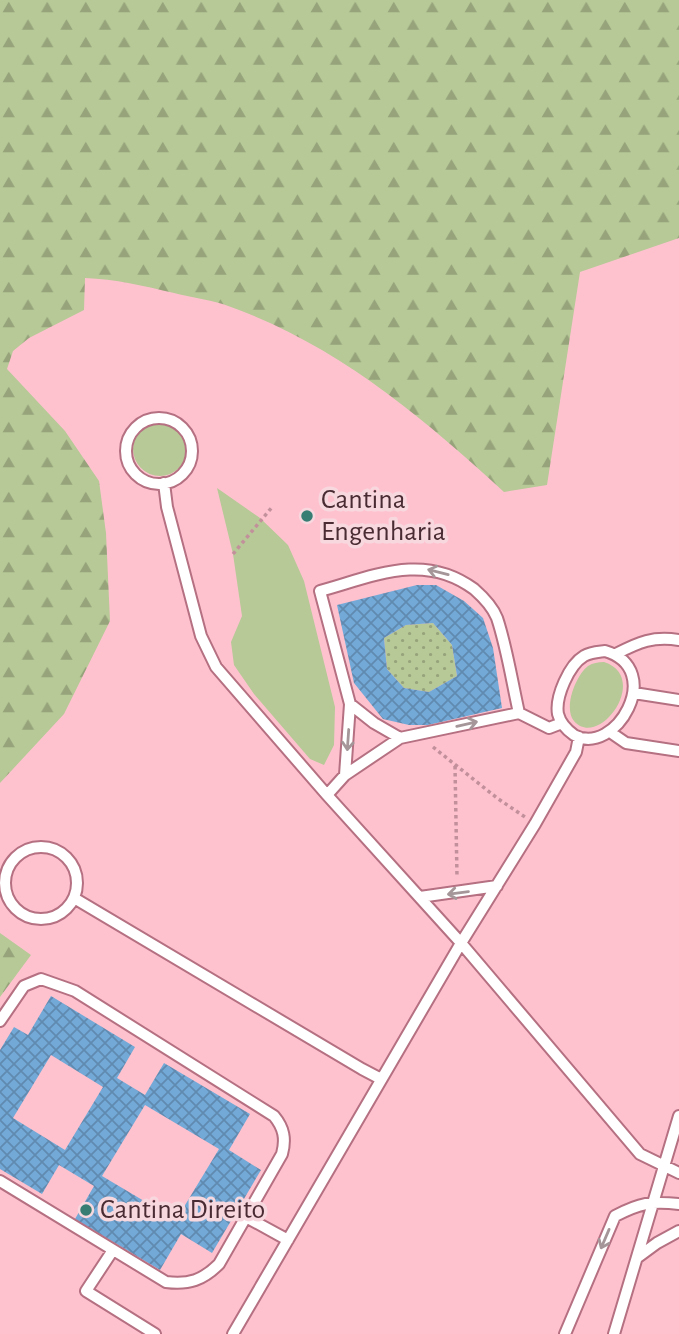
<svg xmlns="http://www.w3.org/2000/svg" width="679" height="1334" viewBox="0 0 679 1334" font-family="'Alegreya Sans',sans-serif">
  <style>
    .forest { fill: url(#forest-firs) }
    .park { fill: #b6c996 }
    .garden { fill: url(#garden-dots) }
    .building { fill: url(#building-cross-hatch); fill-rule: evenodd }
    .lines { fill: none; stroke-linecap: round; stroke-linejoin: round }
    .service-casing { stroke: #b57081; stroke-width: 14 }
    .path { stroke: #c2909b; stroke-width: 3.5; stroke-dasharray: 3.5 3.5; stroke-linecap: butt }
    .service { stroke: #fff; stroke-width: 10 }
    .oneway { stroke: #a49699 }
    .poi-dot { fill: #377d74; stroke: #f8d8df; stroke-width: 2.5 }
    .labels { text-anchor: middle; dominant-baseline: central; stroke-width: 7; stroke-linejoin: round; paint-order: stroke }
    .poi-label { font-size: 28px; fill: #492c33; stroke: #f8d8df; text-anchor: start }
  </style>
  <defs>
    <pattern id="forest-firs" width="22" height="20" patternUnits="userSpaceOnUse" patternTransform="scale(1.75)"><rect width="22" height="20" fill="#b6c996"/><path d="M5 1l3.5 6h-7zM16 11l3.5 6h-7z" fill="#96a37b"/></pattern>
    <pattern id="garden-dots" width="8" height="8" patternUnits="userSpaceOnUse" patternTransform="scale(1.75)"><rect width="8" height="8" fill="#b6c996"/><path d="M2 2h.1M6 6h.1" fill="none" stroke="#96a37b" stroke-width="1.8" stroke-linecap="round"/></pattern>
    <pattern id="building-cross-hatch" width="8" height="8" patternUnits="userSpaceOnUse" patternTransform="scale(1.75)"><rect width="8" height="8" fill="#72a9d7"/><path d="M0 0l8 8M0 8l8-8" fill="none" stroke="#608aaf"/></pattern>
  </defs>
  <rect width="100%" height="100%" fill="#fec2cf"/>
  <path class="forest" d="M0,0h679v238l-99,34 -33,213 -43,7c-83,-76 -166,-146 -273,-185 -18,-7 -38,-9 -57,-14 -30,-7 -59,-14 -89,-15l-1,32 -55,28 -16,13 -6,18 58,62 34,50 7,52 4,88 -46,93 -64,69z
    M0,933l31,22 -31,42z"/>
  <path class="park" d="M133 449a27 27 0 1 1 54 0a27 27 0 1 1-54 0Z
    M217,488l43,30 28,27 16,36 31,126 -1,38 -10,20 -14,-6 -56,-65 -20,-29 -3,-23 11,-26 -9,-62z
    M604,662c47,15 -5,88 -30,59 -11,-13 2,-46 14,-55 5,-3 10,-4 16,-4z"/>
  <path class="garden" d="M433,623l19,22 5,31 -28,16 -25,-4 -17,-19 -3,-31 22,-13z"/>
  <path class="building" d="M417,585h19l28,16 19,17 10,30 9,60 -74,17h-19l-26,-6 -29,-36 -17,-78zM433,623l19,22 5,31 -28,16 -25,-4 -17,-19 -3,-31 22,-13z
    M51,996l84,51 -18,31 28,17 19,-32 86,51 -21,36 32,20 -49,83 -31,-19 -21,36 -85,-51 19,-33 -35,-21 -17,29 -42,-25v-119l14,-23 14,8zM51,1055l52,32 -38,63 -52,-32zM145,1105l74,44 -43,71 -74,-44z"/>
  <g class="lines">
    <g class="service-casing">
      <path id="service" d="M126 451a33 33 0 1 1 66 0a33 33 0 1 1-66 0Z
        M164,483l3,24 34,129 15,31 111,128 134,148 179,211 39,19
        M605,651c62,18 10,107 -31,84 -7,-5 -14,-13 -16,-21 -3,-17 11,-49 26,-58 7,-4 13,-4 21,-5z
        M616,654c23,-12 37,-18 63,-14
        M634,693l45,7
        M350,704l24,19 26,15
        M519,713l30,15 13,-5
        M610,732l16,11 53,8
        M327,795l18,-20 55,-37 119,-25c-7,-31 -12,-65 -22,-95 -4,-10 -15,-22 -23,-29 -50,-37 -100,-13 -154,2l30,113 -5,71
        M5 883a36 36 0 1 1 72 0a36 36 0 1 1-72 0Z
        M420,897l77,-11
        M74,898l288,171 19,10
        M0,1021l24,-35 17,-7 34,12 199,125c10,12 12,23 8,38l-63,110c-16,16 -30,21 -53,18l-166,-101
        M246,1217l42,23
        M113,1250l-27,41 69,43
        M638,1257l19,-14 22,-12
        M233,1334l228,-391 74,-119 41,-72 3,-15
        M565,1334l50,-118c25,-13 36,-15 64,-12
        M614,1334l65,-218"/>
    </g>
    <path class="path" d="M233,554l40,-48
      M433,747l64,51 28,19
      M455,766l2,111"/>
    <use href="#service" class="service"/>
  </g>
  <defs><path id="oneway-shaft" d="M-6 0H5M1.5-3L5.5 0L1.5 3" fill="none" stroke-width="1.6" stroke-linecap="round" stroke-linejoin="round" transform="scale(1.75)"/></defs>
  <g class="oneway">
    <use href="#oneway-shaft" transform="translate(438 572) rotate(-166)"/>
    <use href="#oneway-shaft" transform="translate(467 724) rotate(-13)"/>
    <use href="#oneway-shaft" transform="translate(348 740) rotate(94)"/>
    <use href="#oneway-shaft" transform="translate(458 893) rotate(173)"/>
    <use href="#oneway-shaft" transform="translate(605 1239) rotate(113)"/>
  </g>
  <g class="poi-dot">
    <circle cx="307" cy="516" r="7"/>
    <circle cx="86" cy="1210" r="7"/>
  </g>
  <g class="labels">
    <g class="poi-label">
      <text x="321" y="500">Cantina<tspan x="321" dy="32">Engenharia</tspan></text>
      <text x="100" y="1210">Cantina Direito</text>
    </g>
  </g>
</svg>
